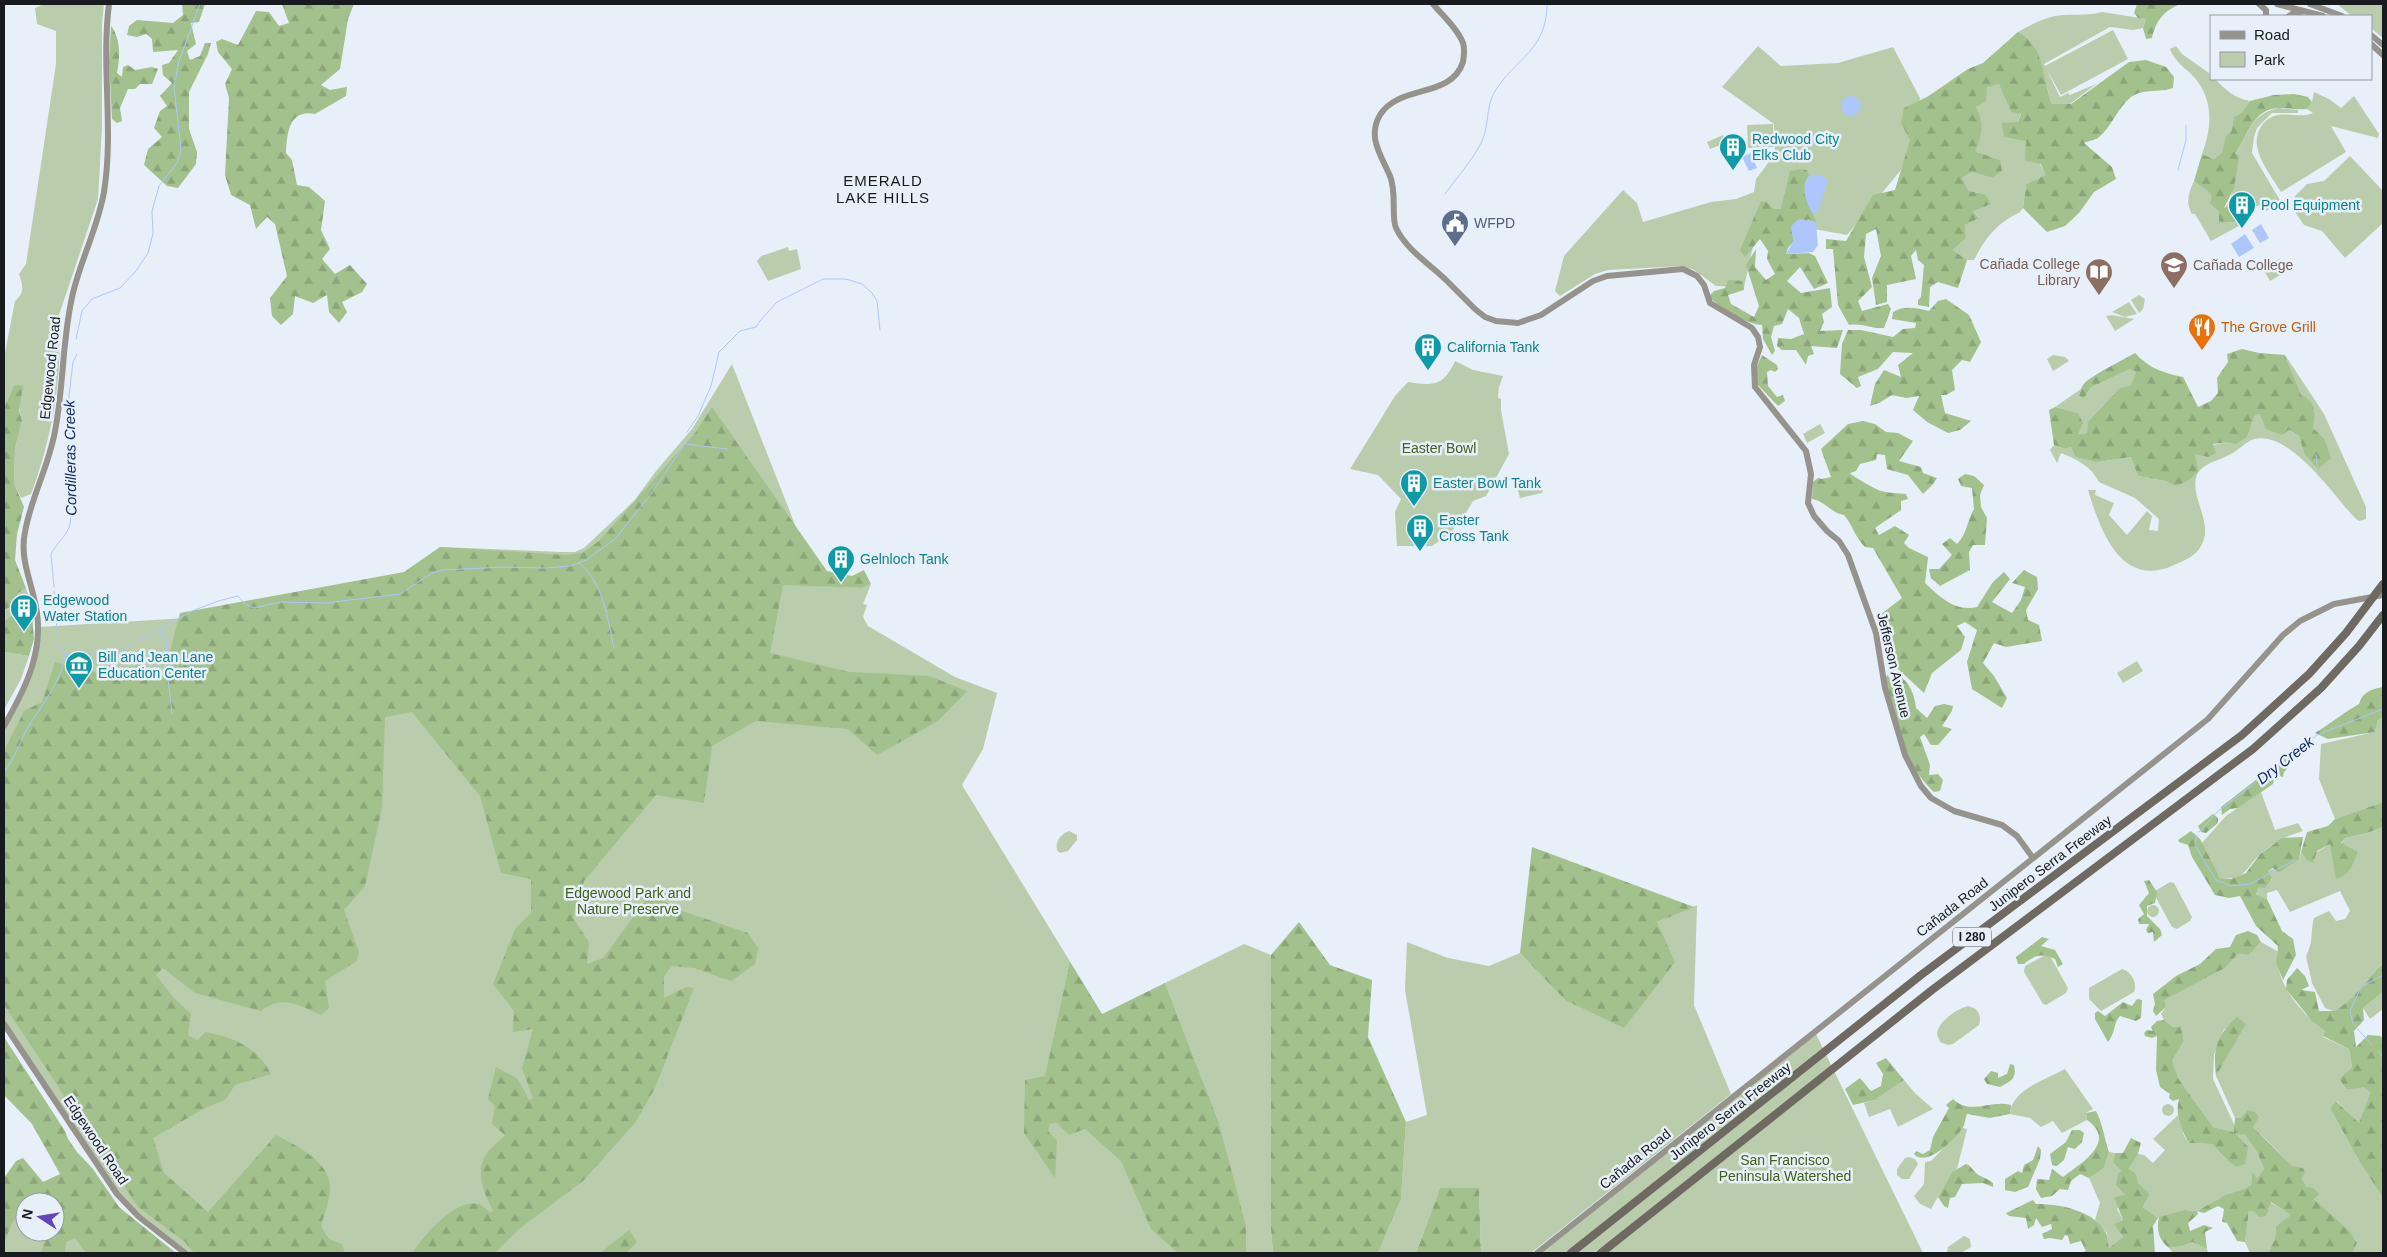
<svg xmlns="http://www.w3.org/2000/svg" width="2387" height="1257" viewBox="0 0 2387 1257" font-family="Arial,sans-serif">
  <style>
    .green { fill: #b9ccab; fill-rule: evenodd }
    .forest { fill: url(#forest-firs) }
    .water { fill: #adc7fc }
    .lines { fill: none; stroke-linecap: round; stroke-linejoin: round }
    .stream { stroke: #adc7fc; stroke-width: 1 }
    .secondary { stroke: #96928c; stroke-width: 6 }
    .highway { stroke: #6f6a61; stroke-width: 8 }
    .labels { text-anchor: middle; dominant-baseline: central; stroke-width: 5; stroke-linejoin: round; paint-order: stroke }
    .shield { fill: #e7f0f9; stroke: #565b60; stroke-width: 1 }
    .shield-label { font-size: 12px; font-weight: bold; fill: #181b1e }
    .culture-label { font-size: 14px; fill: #0d838f; stroke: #e7f0f9; text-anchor: start }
    .service-label { font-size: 14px; fill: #4e5e75; stroke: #e7f0f9; text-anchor: start }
    .education-label { font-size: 14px; fill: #785e54; stroke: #e7f0f9; text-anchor: end }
    .food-label { font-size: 14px; fill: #c56008; stroke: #e7f0f9; text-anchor: start }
    .street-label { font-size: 14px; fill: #181b1e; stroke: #e7f0f9 }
    .park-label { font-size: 14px; fill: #3d6218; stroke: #e7f0f9 }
    .neighbourhood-label { font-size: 15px; letter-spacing: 1px; fill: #181b1e; stroke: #e7f0f9 }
    .water-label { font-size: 15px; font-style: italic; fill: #132a66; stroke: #e7f0f9 }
  </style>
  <defs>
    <pattern id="forest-firs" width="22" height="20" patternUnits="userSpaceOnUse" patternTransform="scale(1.25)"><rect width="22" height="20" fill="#a2c18c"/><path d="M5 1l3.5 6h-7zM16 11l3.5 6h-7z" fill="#8ba578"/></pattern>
  </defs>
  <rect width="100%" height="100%" fill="#e7f0f9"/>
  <path class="green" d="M44,4h60l-2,20v103l-4,72 -40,119c6,57 -7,123 -27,176l-10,4 -7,-15 1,-35 7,-27 -8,-36 -10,23v-50l11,-57c10,-9 8,-15 4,-27l7,-10 30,-200v-33l-19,-7 -2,-16z
    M2337,4h46v34l-12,-10v-12h-19z
    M2102,12l44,7 -3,9 -10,2 -23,-3 -66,37 1,2 68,-36 15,29 -67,36 -14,-25 13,27 8,-4 2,2 26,-11 -26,20h-18c-9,-24 -9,-58 -34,-72 14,-8 29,-16 45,-17 14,-1 25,1 39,-3z
    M1758,46l23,20 57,-3 55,-16 27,51 -10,61 -63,76 -88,-16 -15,68 -28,-1 -22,-16 -11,-4 -75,4 -13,4 -35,22 -5,-5 9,-35 59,-66 14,13 6,19 68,-20 25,-3 18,-7 2,-13 19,-25 -1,-30 -52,-37z
    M2176,46l6,8 27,19 2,6h4c11,11 19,19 35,22l-8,11 -8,5 -3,15 -5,5 -4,15 -8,7 -12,-5c9,-23 12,-50 -4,-72 -10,-14 -21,-16 -28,-33z
    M1999,83l12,29 10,1 -3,9c7,19 20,34 27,53l-19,9 -3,24 -3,4c-24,12 -34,25 -46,48h-7l-14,-10 13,-12 -1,-13 14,-8 -6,-6 12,-17 -16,-3 -7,-13 10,-6 20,6 8,-18 -25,-9 1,-44 11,-20z
    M2314,92l15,7 12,9 13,-12 25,38 -1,4 -47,-12 15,26 -65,40c-11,-19 -35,-45 -19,-67 5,-6 10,-9 16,-10 11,-2 26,3 35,-2l-6,-4 5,-7z
    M2278,108l20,2v3h-26l-15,15 -3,9 -2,16 29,49 -15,9 -4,-7 -11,5 -5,-6 -7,3 -15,3 6,-9 9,-42 -3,-4c14,-23 14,-39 42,-46z
    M1773,124l1,23 -26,1 -1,-23z
    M1723,135l3,8 -16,6 -3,-7z
    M2350,156l33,35v32l-38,35 -23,-27 -18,-6 -11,-16 -1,-5 3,-8 12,-12 17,-3z
    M2194,181l17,13 -1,10 9,8v11l19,-1 1,4 -28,15 -16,-27h-3c-7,-12 -3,-22 2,-33z
    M788,247l1,4 8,-2 4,20 -33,12 -11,-20 4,-5z
    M2279,259l8,12 -17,10 -7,-12z
    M2139,295l6,4 -2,10 -4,4 -8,-13z
    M2129,302l8,12 -12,3 -13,-5z
    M2112,315l22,4 -19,12 -9,-15z
    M2053,355l12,2 4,4 -16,10 -6,-12z
    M2285,355l39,59 42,93v12l-7,2 -4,-3c-22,-23 -65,-88 -101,-79 -9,3 -16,12 -25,16 -11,6 -30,9 -33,23 -5,20 17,45 6,66 -5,12 -19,17 -30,22 -52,22 -72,-37 -84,-76h8l-1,5 19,8 -5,12 18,20 20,-24 5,5 -3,14 9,1 1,-12 -24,-21 -36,-16c-8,-16 -21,-22 -38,-29l-4,10 -7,-13 4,-5 11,4 6,-2 27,15 33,-5 7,19 27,5 10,5 20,-32 18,-9 34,-8 8,-22 5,-1 39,22 5,17 20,-15 -11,-10z
    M1455,361l18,9 30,6 -4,11 -1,11 3,1v11l8,44 -23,42 -13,5 -7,12 -9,7 -5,12 -20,14h-35l-2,-34 6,-13 -23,-24 -28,-6 45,-73 13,-14c25,4 36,4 47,-21z
    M732,364l87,222 43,2 9,-4 -8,20 4,1 -4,12 5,9 87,51 42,16 -14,56 -21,36 140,229 116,106 -53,-137 79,-39 27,11v275l2,23h-1088l-54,-43 -127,-186v-298l18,-31 17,-68 180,-11 191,-38 30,-31 122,5h13l9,-4 50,-47 22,-30 36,-42z
    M2130,369l6,3 -6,14 -43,47 -10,1 1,-21 -23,-6 26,-18 -2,7 5,3 6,-11z
    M1820,424l5,9 -18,10 -4,-9z
    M1539,483l4,7 -1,3 -22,5 -2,-7 2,-3z
    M26,588l5,14 -27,19v-11l11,-5 2,-11z
    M4,652l25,4 -8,23 -17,31z
    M2137,661l6,10 -20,12 -6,-10z
    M2383,717v85l-48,17 -16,-40 2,-35 54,-12 3,-12z
    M2261,792l14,38 23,-7 5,8c-16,5 -29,11 -42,22 -16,15 -15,28 -41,25l-19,-34 25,-28z
    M2383,827v138l-5,3 -25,29 -17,15 -11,-4 -13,-25 -6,-27c8,-15 4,-22 8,-38l15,-7 7,10 9,-2 5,-8 -10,-20 -50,21 -13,-22 -10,3v6l-11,-3 3,-9 13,-8 -4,-8 31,-12 2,-7 5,7 24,-15 3,13 12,-19 22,-5z
    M1069,831l8,4v5l-9,11 -8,2 -3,-3c-2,-9 4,-16 12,-19z
    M2170,882l4,1 18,34 -2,4 -13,8 -5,-2 -18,-33 1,-3z
    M2147 911a6 6 0 1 1 12 0a6 6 0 1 1-12 0Z
    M1697,905l-3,100 37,89 -200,159h-50l-2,-65h-39l-24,65h-38l23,-54 5,-77 21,-7 -22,-125 2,-48 41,16 41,8 31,-13 45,47 92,-78z
    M2261,942l16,9c-2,33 24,62 48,80l-2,6 26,12 3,18 -13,12 8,11 17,-4 6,7 -11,31 -22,-23 -7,7 29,53 24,37v55h-30l4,-12 -43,-42 4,-5 -4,-6 -8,-2c-18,-26 -39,-48 -65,-68h-6l-19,-42 29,-51 -21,4 -10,26 -1,24 21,45 11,11 12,17 7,17 -7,9 -5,-5 -1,12 -7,4 -17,5 -30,17 -13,-1 -26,8 -15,-11 7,-13 -13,-11 -8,-14 9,-15 6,1 9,8 12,-13 -12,-11 25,-24 6,21 5,7 23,1 15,16 7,-28 -21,-5 -35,-49 -7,-18 13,-19 -3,-15 -8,1 -9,-7 -3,-6 5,-7 -3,-7 62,-32 13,-14 11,1z
    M2045,955l5,1 18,32 -2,5 -20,12 -3,-1 -19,-32 1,-6z
    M2122,969c9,2 16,14 12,23l-33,19 -12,-12v-11z
    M2382,993l1,16 -13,10 -7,-11z
    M1968,1006c10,2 14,9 11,19l-26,19 -5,1 -8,-3 -3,-8c1,-12 19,-25 31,-28z
    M1815,1032l108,221h-386z
    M2065,1069l28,40 -7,4 1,7 -25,13 -9,-12 -12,6 -11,-9 -20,-4c1,-24 37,-35 55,-45z
    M1904,1080l11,13 18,16 -35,18 -8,-18 -21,8 -5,-14 11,-3z
    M2162 1110a6 6 0 1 1 12 0a6 6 0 1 1-12 0Z
    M1963,1128l4,1 -10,40 -5,3 -21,37 -11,-5 -6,-8 10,-12 1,-22 6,-1z
    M2109,1152l6,1 -2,9 8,9 5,25 -9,13 6,11 -8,4 8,14 -14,10 -2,-15 -12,-13 5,-17 -11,-25 15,-10z
    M1909,1157l6,2 3,5 -9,15h-7l-5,-4v-6l8,-11z
    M37,1180l79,73h-112v-45zM25,1202h30v30h-30z
    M2270,1202l22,13 -16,11 -1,13 -7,14h-18l-5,-11 4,-31 20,-2z
    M1964,1236l6,3 1,8 -10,6h-14l1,-6z
    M2192,1242l15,7 1,4h-35l-4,-5 14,-2z"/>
  <path class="forest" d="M182,4h23l-6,18 -8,1 5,21 -9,7 3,9 10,-4 5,-13h6l-3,11 -19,38v37l8,23 -1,12 -18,24 -11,-2 -23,-21 4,-16 14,-12 -8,-9 6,-17 7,-5 -7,-10 12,-13 -9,-8 -1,-10 7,-2 9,-13 -25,2 -1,-13 -6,-5 -9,3 -10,-2 2,-9 8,-6 36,3 10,-8z
    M282,4h72l-6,15 -8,50 -19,16 9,5 17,-3 -1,9 -31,18c-26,-5 -28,19 -29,39l6,7 5,25 12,2 16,14 -4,29 9,19 -8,10 13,15 15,-9 17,19 -5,8 -20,10 5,10 -8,11 -10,-11 -2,-17 -14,8 -18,-7 -2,18 -12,11 -9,-9 -2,-18 17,-22 -12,-52 -8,-7 -11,12 -6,-24 -19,-10 -6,-20 4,-77 -4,-14 7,-15 -14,-17 -2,-10 6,-3 16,6 18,-34 13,1 10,14 10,-3z
    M2137,4h43c-16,7 -24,16 -28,34l-6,1 -3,-11 3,-9 -8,-1 -4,-5z
    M111,26c10,12 9,32 6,47l5,4 1,-10 5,-2 7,5 17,-3 6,2 -6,15h-12l-5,5h-7l-8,19 2,13 -5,2 -5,-4 -3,-57z
    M2018,32c28,15 24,47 34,72h19l58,-42 17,-2 20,7 8,10 -1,11c-14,5 -29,0 -42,9 -14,11 -19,30 -33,41 -3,2 -10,3 -14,5l28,24 4,12 -22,13 -15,21 -14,13 -18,6 -24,-24 3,-24 19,-9 -4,-11 -16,-3 1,-20 -22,-4 -2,-14 16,-1 3,-8 -10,-2 -12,-28 -12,3 -1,14 -10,6c8,16 7,28 -1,44l25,9 2,11 -10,7 -20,-6 -10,6 7,13 16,3 6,10 -18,7 6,7 -14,7 1,13 -13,12 14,10 -9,28 -20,-6 -8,5 -1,20 -11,-2v-5l3,-3 3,-32 -6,-5 -2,-10 -5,6 5,23 -29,6v17l-11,3 -4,-27 9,-22 -5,-27 -10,5 -2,23 8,30 -14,14 4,10 26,-7 3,5 -7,19c-13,1 -22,-5 -35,-3l-11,-20 -5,-56h-7v-10l20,2 27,-46 22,-5 15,-50 -9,-17 3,-15 23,-11 41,-28 15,-6z
    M2294,94l14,3 4,5 -5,7c-9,1 -18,-1 -27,-1 -27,0 -32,27 -44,45l3,5 -5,30 -10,20c8,-3 15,-1 22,-6l5,7 -2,7 -11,6 -19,1v-11l-9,-8 1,-10 -17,-13 8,-27 12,5 8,-7 4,-16 5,-4 3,-15 8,-5 8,-11 24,-6z
    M1800,169l7,1 2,6c-12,13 3,32 7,46l-8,-3 -15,17v6l-5,6 -2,6 23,-1 6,3 13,27 -14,6 -14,-22 -13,14 14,12 29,-5 2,19 -10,7 2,8 -4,9 23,-1 -6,18 -26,-2 3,8 -6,2 -2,9 -10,-15h-14l-5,-4 1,-8 13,1 13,-5 -5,-16 -11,-9 -6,15 -8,2 -3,11 4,14 -3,4 -9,-16 -1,-14c-14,0 -45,-18 -53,-29l5,-5 11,-3 3,-8 15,1 1,9 -16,5 3,9 23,13 5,-11 -13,-41 10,-16 -1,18 11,13 9,-6 -8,-15 1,-8 -8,-12 -15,18 -5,-7 21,-49 6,1 6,7h8l9,-38z
    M1946,299l23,16 12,27 -11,20 -8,-2 -10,10 3,20 -9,5h-5l4,18 26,8 -11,9 -12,3 -21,-11 -14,-12 6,-14 -13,2 -14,-3 -13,8 -9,3 5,-22 9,-14 17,7 -3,-12 15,-12 -20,-1 -15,17 -20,8 3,9 -4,2 -17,-14 2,-30 6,-14h13l32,7 10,-8 12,-1 1,-5 -24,-4 1,-7c11,-7 24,-4 36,-1l9,-10z
    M2242,349l17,4 26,2 16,40c15,6 14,19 12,33l11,10 7,20 -13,11 -14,-16 -5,-17 -10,-6 -7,5 -16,-6 -6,-15 -5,1 -8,22 -11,7 -8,-2 -15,2 3,9 -8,4 -13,-3 3,18 -12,10 -11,4 -10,-5 -27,-5 -7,-19 -33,5 -22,-5 -5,-10 -6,2 -11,-4 -5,-35 6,-3 23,6 5,10 -5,11 9,-1 1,-11 32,-34 10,-2 6,-14 -6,-3 -40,19 -6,11 -5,-3c1,-3 2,-8 4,-11 5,-8 42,-26 52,-32 14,15 28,20 48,24l15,30 13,-6 7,-8 -1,-15 11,-16 -1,-8z
    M1762,355l15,10 1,4 -3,3 -4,-2 -4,2 1,14 9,11 6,-2 2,6 -7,5 -22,-23v-15z
    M14,385l9,1 -4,24 3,11 -7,27 -1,35 10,24 -7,27 -2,26 11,28 -9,6 -2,11 -11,5v-202z
    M712,407l115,164 25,5 12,-6 7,14 -9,4 -79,-3 -13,68 79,19 80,4 38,15 -29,30 -61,34 -29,-26 -92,-8 -44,25 -8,57 -48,-8 -72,86 -11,37 16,24 -2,22 16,-6 48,-65 28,17 69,23 10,15 -3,16 -24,17 -37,-13 -22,-2 -8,10v22l22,-11 8,1 -39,100 -20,35 -52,58 -65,49 -23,23h-83c12,-17 42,-54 66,-49 4,1 9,6 13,9l2,-3c-8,-14 -17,-35 -9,-52 3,-8 15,-16 21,-23l-13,-11 3,-18 -7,-7 8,-32 22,12 11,21 4,-2 -11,-30 11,-39 -20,3 1,-21 -21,-27 22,-55 16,-16v-34l-30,-6 -21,-77 -68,-84 -27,5 -3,91 -17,78 -21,24 15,42 -2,9 -32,20 4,27 -8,7c-22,-10 -39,-21 -60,-4l-66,-18 -32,-25 -7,7 17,22 18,17 -3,21 9,5 9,-8c29,6 51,15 65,42l-36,11 -10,15 -20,8 -52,30 11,35 44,39 68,-77c21,11 57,28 54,56 -1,12 -6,24 -9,35l8,13 13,5 3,9h-151l-9,-11 -47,-35 -134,-202v-254l20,-40 18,-9 13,-40 40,10 28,1 14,-8 26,14 17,-66 224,-41 36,-25 125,8 17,-2 17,-12 96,-108z
    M1863,421l12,3 11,8 12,1 15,8 -14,20 22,6 2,6 14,5 -4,6 -10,10 -15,-19 -21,-6 -2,-14 -8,-1 -1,6 -16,4 -4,7 -6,2c2,3 27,17 31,18 8,2 17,2 25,3l2,5 -7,2v9l-26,18 4,7 16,-9 14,9 -5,8 5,5 19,9 -3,26c15,14 30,29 52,24l16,-25 11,-10 6,7 -18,23 20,11 9,-13 4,-13 -13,-4 12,-13 13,7 1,12 -12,21 2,10 11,5 3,16 -36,6 -12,-4 -11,20 11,13 13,22 -5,10 -30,-19 -5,-27 10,-32 -12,-8 -8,4 8,11 -4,13 -29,23 -8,20 -27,-25 -17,-53 22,-17 -29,-50 -8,-1c-10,-10 -12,-21 -21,-32 -14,-2 -18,-14 -32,-16l1,-17 5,-4 4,1 9,-2 -10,-28 27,-25z
    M1965,474l9,2 10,9 -4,10 1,12 6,11 -2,27h-12l-4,7 1,18 -30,16 -9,-8 -2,-9h10l13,-14 -10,-11 8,-6 7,6c10,-10 10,-23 17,-35l-2,-21 -11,-2 -3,-7z
    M31,602l3,37 -5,17 -25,-4v-31z
    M1888,675l9,19 5,-2v-14c9,7 13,19 14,30l11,10 8,-12 9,-2 9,2 -1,5 -10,15 10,3 -14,16h-7l-7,-11 -4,3 10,28 -1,10 9,-1 5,6 -3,11 -6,1c-31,-28 -39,-74 -52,-112z
    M2383,687v30l-5,3 -3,12 -47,7 -13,-6c15,-9 28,-20 44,-29 3,-12 13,-15 24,-17z
    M2311,737l2,2 -29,33 -1,5 -8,-2 -2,9 -35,24 -8,1 -8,6 -1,-8z
    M2383,802v25l-16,6 -22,5 -4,5 17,9c-5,12 -8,23 -22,27l-6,-35 -13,7 -4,12 -7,-4 -5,-7 6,-20 21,-6 7,-7z
    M2213,814l5,4v5l-12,10 -5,-1 -3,-6z
    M2191,831l9,8 20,39 11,1 15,-6 14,-19 22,-16 21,-1 -4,22 -20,13 -6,-4 -5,3 4,7 -7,10 -6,-1 -3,8 11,4 15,32 11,8 3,16 -13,25 -7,-17 2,-17 -22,-20 -16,-30 -11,2 -14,-3 -23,-38 -4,-12 -9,-3 -1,-2z
    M1532,847l162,60 -37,15 18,40 -51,66 -59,-28 -45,-47z
    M2149,880l8,12 -2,11 -8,3v10l13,13 2,6 -8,7 -1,-10 -5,1 -2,-3 3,-6h-10l-1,-5 6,-5 -5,-9 10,-12 -5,-12z
    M1299,922l31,43 42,15 -4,57 38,85 -5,77 -23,54h-105l-2,-23v-275z
    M2248,931l9,4 4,7 -12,13 -11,-1 -13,14 -61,32 2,7 -10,9 -3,-5 2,-7 -2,-10 23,-18 24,-12 16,-15 14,-2 6,-12z
    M2042,937l7,2 -8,7 14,4 8,14 -5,3 -3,-8c-14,-6 -20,-4 -31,5h-6l-2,-7z
    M1070,962l32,52 63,-31 53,137 28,106v27h-68l-27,-24 -30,-68 -36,-32 -16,6 -12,-12 -7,1 -2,7 9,10 -2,37 -31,-45 1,-53 20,-4z
    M2383,965v27l-20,16 1,12 -10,11 2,16 12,-12 13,1 2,4v158l-24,-37 -29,-53 6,-7 23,22 11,-30 -6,-6 -17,3 -8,-11 13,-12 -3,-18 -26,-13 2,-5 -13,-10 -26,-32 1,-9 10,-12 8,8 4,10 -8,4 14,2 4,19h17l17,-14 25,-29z
    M2137,999l5,1 -1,18 -5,3 -16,-5c-7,7 -4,16 -12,26l-13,-23v-6l3,-2 7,5 18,-14 9,4z
    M2237,1017l9,7 -30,52c-3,-27 0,-40 21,-59z
    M2164,1020l9,7 8,-1 3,15 -12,19 6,18 35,49 21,5 1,-14h6l7,-8 7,2 4,5 -6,10 39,39 11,2 2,5 -4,5 5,8 8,2 5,6 -5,5 35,32 8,11 -4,11h-85l7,-14 1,-13 15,-11 -20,-13 -5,14 -7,1 -5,-6h-5l-4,31 -8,-1 -10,-18 -5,-1 2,-13 -6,-3 -14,7 -7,-2 1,3 -10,9 2,8 14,-6 9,3 -8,4 2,17 -15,-7 -9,4 -14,2c-10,-8 -13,-18 -10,-31l25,-7 13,1 30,-17 17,-5 7,-4 1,-13 5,6 7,-9 -7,-17 -12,-17 -10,-2 13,14 -3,17 -8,3 -10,-7 -15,-16 -23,-1c-8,-13 -14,-30 -10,-44l-6,2 -4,-3 1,-4 -10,-7 -4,-17 1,-34 -5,2 -7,-2 -1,-3 3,-3 6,1 -2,-4 6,-6z
    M4,1037l61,94 3,8 9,13 16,17 26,38 57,46h-90l-11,-15 -9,4 -1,11h-24l7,-21h7v-30h-16l-9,-5 -18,26 -8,20v-65l12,-17 7,-3 20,24 17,-8 -28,-50 -28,-29z
    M1886,1058l18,22 -29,20 -22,5 -8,-16 15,-11 11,13 10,-5 2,-12 -7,-11z
    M2010,1064l4,1c3,14 -3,16 -14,22l-13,-3 -3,-5 7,-8 7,2v5l9,-4z
    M1953,1099c18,17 38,0 58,6l-1,9 -20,4 -23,-4c-2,5 -2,11 -5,15 -8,11 -36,39 -48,25l2,-3 7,3 7,-4 3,-13 16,-29 -3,-3z
    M2096,1111c7,13 8,27 13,41l-5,16 -15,10 -9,-4 -9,7 -3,9 -8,-1 -8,7 -11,2 -5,-9 1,-10 12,1 3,-11 11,8c18,-14 55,-35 24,-57l-1,-7z
    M2072,1130h8l4,3 -2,9 -7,7 -7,-2 -4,13 -7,6 -5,-1 -2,-11 16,-12z
    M2131,1138l10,5 -3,11 -9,15 7,5 2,9 12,11 -7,13 15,11 -5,8 2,27h-75l6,-2 -5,-10 -11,3 -2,-8 -3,-1 -3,5 -12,-2 -6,1 -2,-5 10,-5 -1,-5 -9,3 -6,-9 -2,7 -6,4 -2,-11 -17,-2 -3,-3 27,-13 3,4c23,0 58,6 70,29 2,4 2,10 3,15l14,-11 -9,-13 9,-4 -9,-23 12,-2 -10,-10 2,-11 3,-3 -8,-9 2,-9h8z
    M2038,1146l3,4 -1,9 -12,28 -13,5 -10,-2v-11l13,-8 4,2 2,-8 9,-5z
    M1966,1164c5,2 5,4 9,8 4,5 13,6 18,11v4l-10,-4 -21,1 -7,13 -5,1 -2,10 -4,-2 -6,-9 14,-25z
    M1440,1188h39l2,65h-65z
    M629,1230l8,12 -11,11h-26z"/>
  <path class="water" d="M1841 106a10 10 0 1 1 20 0a10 10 0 1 1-20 0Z
    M1751,153l6,15 -8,3 -7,-14z
    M1816,175l7,1 5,4 -11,33h-4c-7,-8 -13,-28 -4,-37z
    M1799,219l17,3 2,23 -5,7 -27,2 7,-12c0,-13 -7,-14 6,-23z
    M2261,224l8,14 -9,5 -8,-13z
    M2245,234l9,14 -15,9 -8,-13z"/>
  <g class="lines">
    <path class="stream" d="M2178,170l8,-30v-15
      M1445,194c12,-17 28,-34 37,-53 7,-15 4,-34 12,-48 20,-35 53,-41 53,-89
      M76,339l6,-28 10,-12 28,-11 16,-17 12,-18 5,-20 -1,-22 7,-25 18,-23 4,-13 -7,-63 5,-26 21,-57
      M687,432l11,-16 13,-30 8,-34 21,-21 16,-4 3,-5 18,-20 46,-23h23l16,5 10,9 5,8 3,29
      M685,444l42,5
      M2316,455l2,16
      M579,563c24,18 29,57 35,85
      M54,587l-3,-33c8,-15 23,-23 19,-41l-1,-117 4,-34 4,-8
      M159,631l7,7 1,18
      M65,654l15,4 22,-8 22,-1 68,-38 26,-10 20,-5 6,7 10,5 26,-6 45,1 75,-9 32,-21 11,-3 60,-3 42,1 25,-2 16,-6 29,-21 36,-45 36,-53
      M166,661l6,53
      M4,772c10,-13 15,-27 22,-41 14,-26 35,-46 39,-77l-7,-9 -4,-54
      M2199,832l18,-20 100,-77 66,-26
      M2197,835l-2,10 21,35 15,6 19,-2 45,-24
      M2372,1045l-19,-21 -3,-13 11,-24 22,-12
      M2378,1051l5,6"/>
    <path class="secondary" d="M1433,4c9,11 25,25 30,39 2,6 1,13 0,19 -12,37 -64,22 -83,53 -13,22 1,40 10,61 7,16 1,42 6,52 10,21 32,35 49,51 10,10 20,20 30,30l10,8 11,4 22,2 23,-8 52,-34 14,-5 76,-7 14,7 7,9 6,18 42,25 6,9 2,10 -6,18 1,22 51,64 5,23 -3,29 6,13 13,15 12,10 9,14 28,78 9,55 20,67 16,31 10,12 23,13 48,14 15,11 16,22
      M2259,4l7,6v6
      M2277,4l46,12
      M2310,4l32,12
      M2289,16l6,-4h6
      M2371,35l12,10
      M2371,44l12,11
      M4,726c23,-40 43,-80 30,-128 -5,-22 -14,-42 -9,-66 6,-35 24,-66 30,-101 9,-45 7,-93 18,-138 8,-34 25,-66 31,-101 10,-62 -3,-126 5,-188
      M4,1024l113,170 22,23 46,36
      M1537,1253l671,-534 75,-84 17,-14 34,-17 49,-9"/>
    <path class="highway" d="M1571,1253l350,-278 321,-240 67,-61 37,-41 37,-49
      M1601,1253l331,-263 321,-241 68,-61 38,-42 24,-31"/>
  </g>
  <defs>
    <g id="building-pin" transform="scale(1.4375)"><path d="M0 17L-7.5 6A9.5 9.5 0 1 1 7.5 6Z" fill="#0f9aa8" stroke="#e7f0f9"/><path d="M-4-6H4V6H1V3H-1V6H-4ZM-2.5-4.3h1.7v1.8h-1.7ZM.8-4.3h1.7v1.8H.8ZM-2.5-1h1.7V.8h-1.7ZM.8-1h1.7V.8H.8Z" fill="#fff"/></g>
    <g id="civic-pin" transform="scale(1.4375)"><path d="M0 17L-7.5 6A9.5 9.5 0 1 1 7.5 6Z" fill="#5c6f8a" stroke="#e7f0f9"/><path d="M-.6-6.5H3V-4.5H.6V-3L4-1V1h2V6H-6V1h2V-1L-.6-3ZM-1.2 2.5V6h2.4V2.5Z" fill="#fff"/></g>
    <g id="university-pin" transform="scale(1.4375)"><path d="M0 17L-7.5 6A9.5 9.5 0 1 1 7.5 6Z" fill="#8d6e63" stroke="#e7f0f9"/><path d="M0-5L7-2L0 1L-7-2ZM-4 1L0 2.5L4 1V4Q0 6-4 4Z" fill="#fff"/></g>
    <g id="library-pin" transform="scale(1.4375)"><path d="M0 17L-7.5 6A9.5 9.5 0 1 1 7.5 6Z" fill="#8d6e63" stroke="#e7f0f9"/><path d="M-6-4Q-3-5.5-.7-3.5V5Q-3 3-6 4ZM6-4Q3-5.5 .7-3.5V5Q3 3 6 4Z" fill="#fff"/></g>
    <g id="restaurant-pin" transform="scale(1.4375)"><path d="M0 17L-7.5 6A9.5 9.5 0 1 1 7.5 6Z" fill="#e8710a" stroke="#e7f0f9"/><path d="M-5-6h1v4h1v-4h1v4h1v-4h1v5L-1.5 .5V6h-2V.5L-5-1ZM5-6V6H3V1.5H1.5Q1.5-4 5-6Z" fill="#fff"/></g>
    <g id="museum-pin" transform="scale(1.4375)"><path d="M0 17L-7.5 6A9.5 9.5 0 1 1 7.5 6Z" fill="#0f9aa8" stroke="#e7f0f9"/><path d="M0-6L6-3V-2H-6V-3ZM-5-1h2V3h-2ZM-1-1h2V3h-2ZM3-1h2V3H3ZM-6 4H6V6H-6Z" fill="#fff"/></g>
  </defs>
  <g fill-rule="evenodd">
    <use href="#building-pin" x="1733" y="147"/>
    <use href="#building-pin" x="2242" y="205"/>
    <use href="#civic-pin" x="1455" y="223"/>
    <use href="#university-pin" x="2174" y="265"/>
    <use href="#library-pin" x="2099" y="272"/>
    <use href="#restaurant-pin" x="2202" y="327"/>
    <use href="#building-pin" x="1428" y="347"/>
    <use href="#building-pin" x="1414" y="483"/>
    <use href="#building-pin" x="1420" y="528"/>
    <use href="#building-pin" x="841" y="559"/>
    <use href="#building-pin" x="24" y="608"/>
    <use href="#museum-pin" x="79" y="665"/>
  </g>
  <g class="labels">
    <rect class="shield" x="1953" y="927.5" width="38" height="19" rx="4"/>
    <g class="shield-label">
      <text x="1972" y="937">I 280</text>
    </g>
    <g class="culture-label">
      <text x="1752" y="139">Redwood City<tspan x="1752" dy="16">Elks Club</tspan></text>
      <text x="2261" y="205">Pool Equipment</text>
      <text x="1447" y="347">California Tank</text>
      <text x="1433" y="483">Easter Bowl Tank</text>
      <text x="1439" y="520">Easter<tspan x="1439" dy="16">Cross Tank</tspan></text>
      <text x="860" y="559">Gelnloch Tank</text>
      <text x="43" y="600">Edgewood<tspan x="43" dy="16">Water Station</tspan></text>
      <text x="98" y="657">Bill and Jean Lane<tspan x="98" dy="16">Education Center</tspan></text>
    </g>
    <g class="service-label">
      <text x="1474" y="223">WFPD</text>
    </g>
    <g class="education-label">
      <text x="2080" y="264">Cañada College<tspan x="2080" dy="16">Library</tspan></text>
      <text x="2193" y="265" text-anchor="start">Cañada College</text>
    </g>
    <g class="food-label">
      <text x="2221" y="327">The Grove Grill</text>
    </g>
    <g class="street-label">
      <text transform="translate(50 368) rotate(-84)">Edgewood Road</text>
      <text transform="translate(1894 665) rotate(77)">Jefferson Avenue</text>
      <text transform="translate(2050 863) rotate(-37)">Junipero Serra Freeway</text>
      <text transform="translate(1952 907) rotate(-38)">Cañada Road</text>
      <text transform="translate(1730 1111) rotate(-38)">Junipero Serra Freeway</text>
      <text transform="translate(96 1140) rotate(56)">Edgewood Road</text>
      <text transform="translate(1635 1159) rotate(-39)">Cañada Road</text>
    </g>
    <g class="park-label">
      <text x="1439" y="448">Easter Bowl</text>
      <text x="628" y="893">Edgewood Park and<tspan x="628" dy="16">Nature Preserve</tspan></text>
      <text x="1785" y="1160">San Francisco<tspan x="1785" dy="16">Peninsula Watershed</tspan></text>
    </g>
    <g class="neighbourhood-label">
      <text x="883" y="180">EMERALD<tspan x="883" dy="17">LAKE HILLS</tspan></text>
    </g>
    <g class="water-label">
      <text transform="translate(70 458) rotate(-91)">Cordilleras Creek</text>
      <text transform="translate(2285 760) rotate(-38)">Dry Creek</text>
    </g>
  </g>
  <rect width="2387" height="1257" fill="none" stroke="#181b1e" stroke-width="10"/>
  <rect x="2210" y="15" width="162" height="65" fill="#e7f0f9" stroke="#949ba1"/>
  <rect x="2220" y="31" width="25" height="8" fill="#96928c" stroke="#949ba1"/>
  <text x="2254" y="40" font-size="15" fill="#181b1e">Road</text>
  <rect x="2220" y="52" width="25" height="15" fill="#b9ccab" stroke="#949ba1"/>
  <text x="2254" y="65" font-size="15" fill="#181b1e">Park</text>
  <g transform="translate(40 1217) rotate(282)"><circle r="24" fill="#e7f0f9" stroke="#949ba1"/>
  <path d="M0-4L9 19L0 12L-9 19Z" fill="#6244bc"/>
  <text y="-8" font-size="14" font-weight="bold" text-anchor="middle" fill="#181b1e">N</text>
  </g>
</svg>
